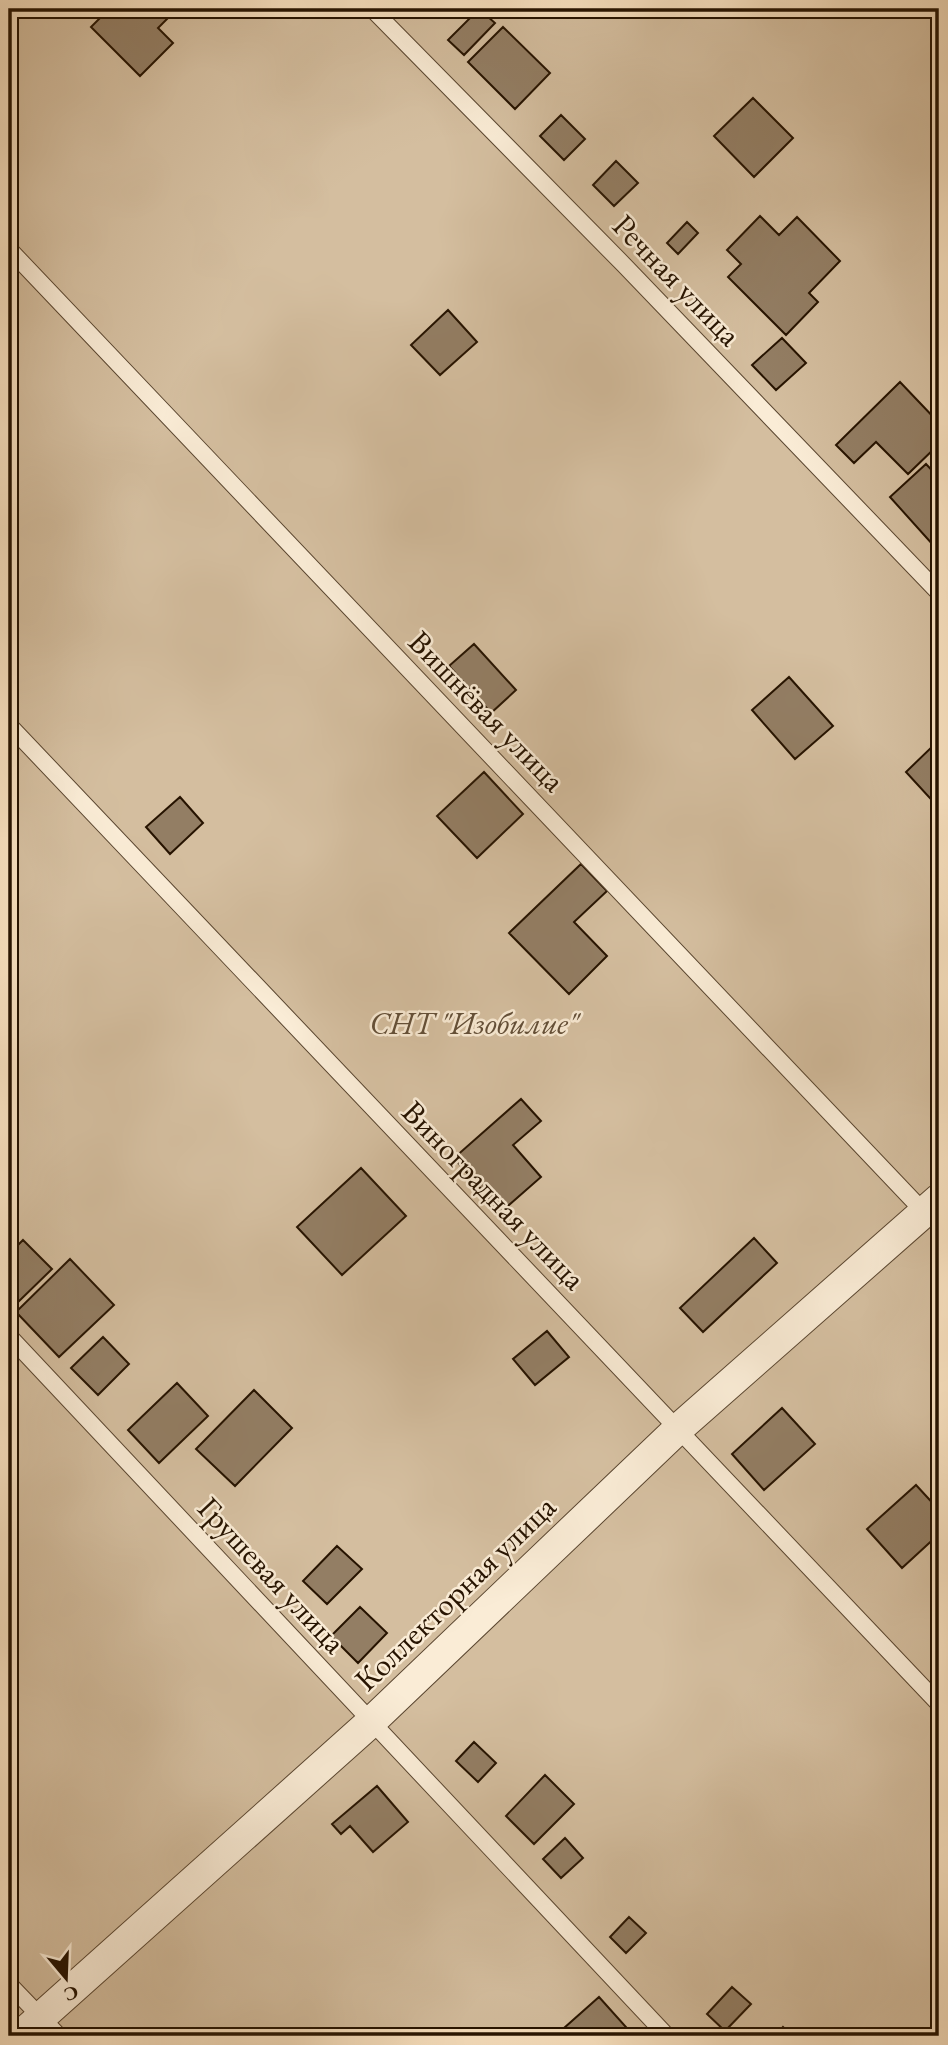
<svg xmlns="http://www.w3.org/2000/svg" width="948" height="2045" viewBox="0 0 948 2045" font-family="'EB Garamond',serif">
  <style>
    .green { fill: #d4be9f; stroke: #7d6850; stroke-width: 2 }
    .building { fill: #937e64; stroke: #261300; stroke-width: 2 }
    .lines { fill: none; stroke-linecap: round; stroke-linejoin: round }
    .service-casing { stroke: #5a4630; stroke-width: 18 }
    .minor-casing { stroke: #5a4630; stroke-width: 32 }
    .service { stroke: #faecd6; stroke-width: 16 }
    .minor { stroke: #faecd6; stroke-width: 30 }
    .labels { text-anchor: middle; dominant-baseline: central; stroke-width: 5; stroke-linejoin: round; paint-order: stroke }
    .street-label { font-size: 32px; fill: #261300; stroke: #faecd6 }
    .park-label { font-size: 32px; font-style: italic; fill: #634f38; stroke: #faecd6 }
  </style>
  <rect width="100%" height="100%" fill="#f8e1c0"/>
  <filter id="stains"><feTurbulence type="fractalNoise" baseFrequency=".00286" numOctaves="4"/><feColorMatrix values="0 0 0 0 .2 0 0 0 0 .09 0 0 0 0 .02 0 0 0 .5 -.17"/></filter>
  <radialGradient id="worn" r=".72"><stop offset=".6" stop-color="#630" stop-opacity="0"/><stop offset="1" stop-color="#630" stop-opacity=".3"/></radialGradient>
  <path class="green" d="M9,9h930v2027h-930z"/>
  <path class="building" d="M109,9h58l5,5 -14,14 15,15 -33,33 -49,-49z
    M479,9l16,14 -31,32 -16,-15z
    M503,27l47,46 -35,36 -47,-47z
    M753,98l40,40 -39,39 -40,-41z
    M561,115l24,24 -21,21 -24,-24z
    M616,161l22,22 -24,23 -21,-21z
    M760,216l19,19 18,-18 43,44 -31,32 9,9 -32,33 -58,-58 13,-13 -14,-14z
    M687,222l11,11 -20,21 -11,-11z
    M448,310l29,32 -37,33 -29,-30z
    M782,338l24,25 -30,27 -24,-25z
    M900,382l39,41v21l-31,30 -32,-32 -22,21 -18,-18z
    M926,464l13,14v63l-5,5 -44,-49z
    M474,644l42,46 -25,23 -42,-47z
    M789,677l44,49 -38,33 -43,-49z
    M939,740v68l-33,-36z
    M484,772l39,42 -46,44 -40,-42z
    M180,797l23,26 -33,31 -24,-27z
    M581,864l26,27 -33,31 33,34 -38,38 -60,-61z
    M521,1099l20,22 -28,24 28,32 -40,35 -47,-54z
    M361,1168l45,48 -64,59 -45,-48z
    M754,1238l23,25 -74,69 -23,-24z
    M23,1240l29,29 -37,36 -6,-7v-44z
    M70,1259l44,46 -55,52 -43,-45z
    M547,1331l22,26 -34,28 -22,-26z
    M103,1337l26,27 -31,31 -27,-27z
    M177,1383l31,33 -49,47 -31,-33z
    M254,1390l38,38 -57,58 -39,-37z
    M782,1408l33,36 -51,46 -32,-36z
    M916,1485l23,25v24l-37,34 -35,-39z
    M337,1546l25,23 -35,35 -24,-23z
    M360,1607l27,26 -29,30 -27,-27z
    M474,1742l22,21 -18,19 -22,-21z
    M545,1775l29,29 -40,40 -28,-28z
    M377,1786l31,36 -35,30 -23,-26 -9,8 -9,-10z
    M565,1838l18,20 -22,20 -18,-19z
    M629,1917l17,16 -20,20 -16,-16z
    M732,1987l19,17 -26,27 -18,-17z
    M599,1997l35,39h-79z
    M783,2027l10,9h-18z"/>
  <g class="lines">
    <g class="service-casing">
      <path id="service" d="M372,9l252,256 315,328
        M9,249l915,963
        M9,725l930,979
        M9,1336l658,700
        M9,1984l50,52"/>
    </g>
    <g class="minor-casing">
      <path id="minor" d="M20,2036l351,-314 307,-293 261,-230"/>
    </g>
    <use href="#service" class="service"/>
    <use href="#minor" class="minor"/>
  </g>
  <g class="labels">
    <g class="street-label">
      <text transform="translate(677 280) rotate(46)">Речная улица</text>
      <text transform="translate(487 711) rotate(46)">Вишнёвая улица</text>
      <text transform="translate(494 1195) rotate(46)">Виноградная улица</text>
      <text transform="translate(272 1575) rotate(47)">Грушевая улица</text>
      <text transform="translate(455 1593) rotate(-44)">Коллекторная улица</text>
    </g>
    <g class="park-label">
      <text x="474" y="1023">СНТ "Изобилие"</text>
    </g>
  </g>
  <rect width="948" height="2045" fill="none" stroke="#f8e1c0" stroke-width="35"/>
  <rect x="10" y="10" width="927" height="2024" fill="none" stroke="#261300" stroke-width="3.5"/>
  <rect x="18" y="18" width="913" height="2010" fill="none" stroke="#261300" stroke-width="2"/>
  <g transform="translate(66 1978) rotate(161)" stroke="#faecd6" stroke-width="5" paint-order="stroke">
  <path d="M0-5L12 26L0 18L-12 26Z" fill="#261300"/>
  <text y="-10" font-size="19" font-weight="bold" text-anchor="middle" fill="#261300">С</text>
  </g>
  <rect width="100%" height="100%" filter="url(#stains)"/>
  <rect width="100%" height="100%" fill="url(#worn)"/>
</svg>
